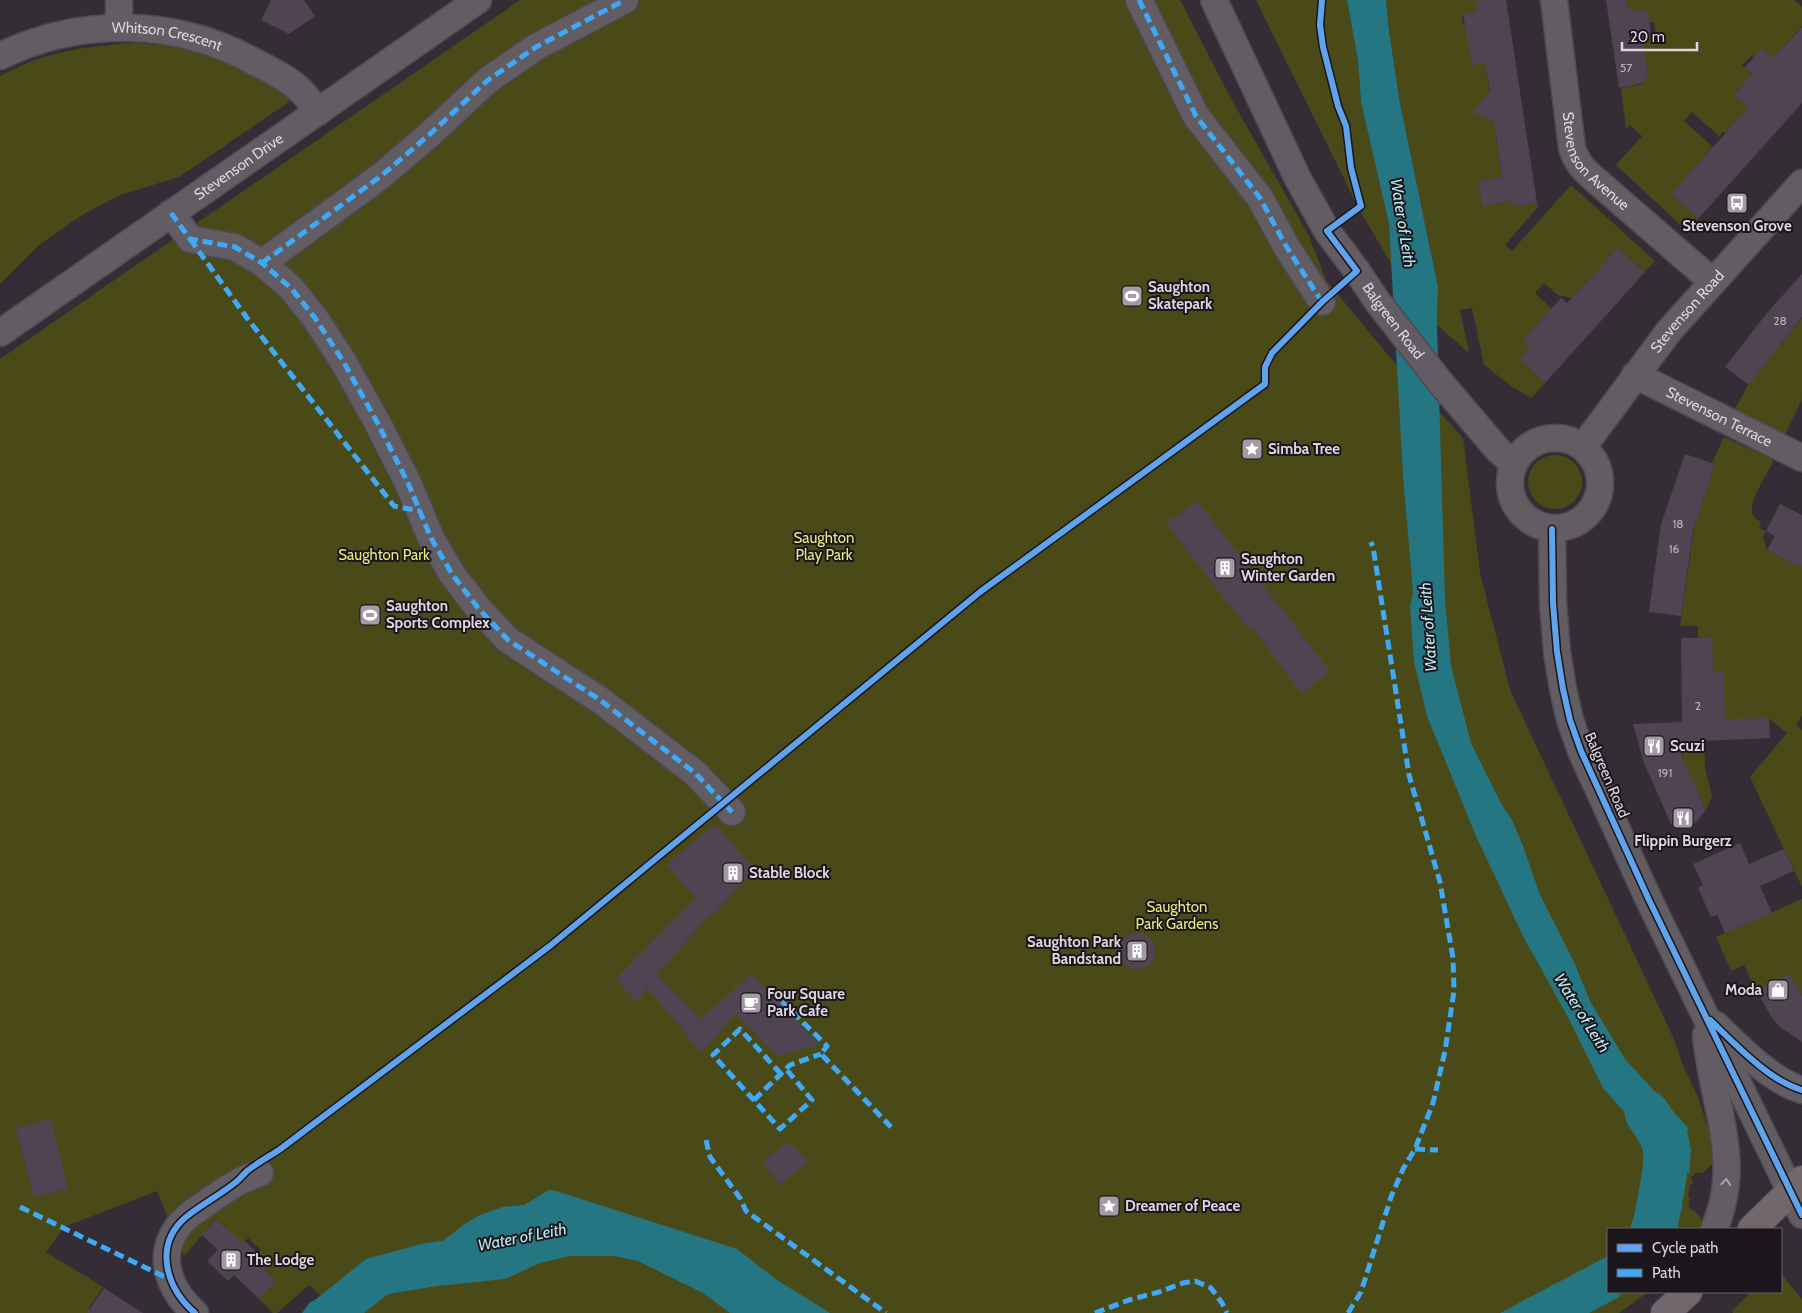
<svg xmlns="http://www.w3.org/2000/svg" width="1802" height="1313" viewBox="0 0 1802 1313" font-family="Cabin,sans-serif">
  <style>
    .green { fill: #4a4a19 }
    .water { fill: #257683 }
    .lines { fill: none; stroke-linecap: round; stroke-linejoin: round }
    .river { stroke: #257683; stroke-width: 45 }
    .building { fill: #504453 }
    .minor-casing { stroke: #4e4950; stroke-width: 29 }
    .major-casing { stroke: #4e4950; stroke-width: 30 }
    .minor { stroke: #625c63; stroke-width: 26 }
    .major { stroke: #72686c; stroke-width: 28 }
    .quiet { stroke: #3fa9f5; stroke-width: 5; stroke-dasharray: 10 5; stroke-linecap: butt }
    .cycleway-casing { stroke: #1b151c; stroke-width: 9 }
    .cycleway { stroke: #60a3ed; stroke-width: 6 }
    .oneway { stroke: #aca5ad }
    .labels { text-anchor: middle; dominant-baseline: central; stroke-width: 4; stroke-linejoin: round; paint-order: stroke }
    .number-label { font-size: 12px; fill: #bab1bc }
    .street-label { font-size: 15px; fill: #ded5df; stroke: #1b151c }
    .poi-label { font-size: 15px; font-weight: bold; fill: #ded5df; stroke: #1b151c; text-anchor: start }
    .park-label { font-size: 15px; fill: #e7eb7c; stroke: #1b151c }
    .water-label { font-size: 16px; font-style: italic; fill: #b9ecf5; stroke: #1b151c }
  </style>
  <rect width="100%" height="100%" fill="#342d36"/>
  <path class="green" d="M520,0h660l49,95 80,141 17,44 62,75 75,83 17,135 30,117 163,347 11,31 14,29 15,46 -3,1 1,5h3l-1,14 -10,10h-9v3h-3v3l2,1 -1,4h-2l-2,13 2,1 -2,6 2,1 -1,3c10,4 13,11 14,21h-95v63h40l-29,21h-1280l-30,-28 -32,28h-4l-14,-14 17,-18 -21,-21 4,-5 -1,-2 3,-3 -13,-12 -8,8 -22,4 -5,-5 15,-16 -12,-10 -32,37 -27,-65 -93,36 -18,25 57,35 -14,21 7,5h-96v-954z
    M1256,0h91l11,61 3,41 28,122 3,41 -33,-56z
    M1386,0h89l2,12 -15,3 1,10 20,-3 2,41 6,39 -12,2 -4,4 1,5 5,3 17,-3 4,23 -6,1 6,40 -24,4 4,25 30,-5 1,6 24,-4 1,4 -33,38 7,6 59,-66 84,76 -10,11 -27,-24 -46,50 -14,-3 -14,-12 -9,10 23,22 -39,44 26,24 -14,15 -21,-13 -26,-20 -12,-57 -12,2 9,43 -32,-28 1,-38 -38,-184 -11,-72z
    M1626,0h168l8,7v19l-18,20 11,10 -22,2 -11,-10 -8,9 -3,-1 -9,9 13,13 -3,2 -7,2 -11,13 15,12 -23,26 -3,-1 -4,4 -27,-24 -8,9 29,26 -42,47 27,25 -11,12 -71,-66 26,-29 -12,-11 -4,4 -5,-41 22,-4v-5h5l-6,-41 14,-3 -2,-13h-5l-16,-10 -1,-4h-4z
    M136,43c37,3 76,8 110,25 15,8 29,19 43,28v6l-110,75 -59,18 -38,20 -43,30 -39,39v-208c11,-5 21,-11 32,-15 33,-12 68,-16 104,-18z
    M1802,318v81l-17,36 -50,-26 13,-24z
    M1724,437l50,23c-6,12 -23,38 -22,50 0,6 4,9 9,12l-2,7 7,2 -3,6 4,13 35,18v148l-6,8 6,6v157l-52,-110 37,-44 -18,-15 -55,2 -2,-82h-14v-12h-18l14,-98 21,-64 -3,-1z
    M1528 482a27 27 0 1 1 54 0a27 27 0 1 1-54 0Z
    M1704,720l1,47 7,30 -6,13 -28,-61 -8,-27z
    M1802,899v97l-13,-22 -33,16 -12,-25 -13,6 -15,-34z
    M1781,1274l21,25v14h-69l-1,-2 19,-19h30z"/>
  <path class="water" d="M1347,0h39l3,31 11,72 38,184 -1,38 8,274 6,67 20,77 31,62 10,15 11,26 17,49 34,67 16,39 35,58 64,70 -2,1 4,20 -2,23 -40,-6v-4l-5,-2 1,-26 -42,-47 -34,-69 -46,-83 -47,-100 -49,-120 -13,-54 -4,-56 3,-13 -10,-118 -14,-251 -28,-122 -3,-41z
    M549,1190l7,1 181,58 40,31 53,33h-100l-27,-20 -65,-32 -24,-5h-44l-30,7 -35,16 -68,7 -43,7 -7,2 -23,18h-62l8,-11 5,-2 51,-41 59,-16 18,-2 20,-16 17,-10 23,-8 21,-2z
    M1644,1201l39,6 -6,12 -8,10h-32c-1,-10 -3,-23 7,-28z
    M1608,1256v36h13l-2,5 -30,16h-89z"/>
  <g class="lines">
    <path class="river" d="M1647,1113c6,9 14,19 17,30 6,18 -6,64 -9,84l-2,2"/>
  </g>
  <path class="building" d="M271,0h33l11,16 -26,18 -28,-14z
    M1475,0h31l31,203 -24,4 -1,-6 -30,5 -4,-25 24,-4 -8,-56 -22,-9 18,-20 -5,-29 -13,2 -9,-51 14,-2z
    M1606,0h20l2,8h4l1,4 15,-2 3,26 -8,2 5,41h-5l1,4 -25,5z
    M1802,27v76l-104,116 -27,-25 78,-87 -15,-12 18,-21 -8,-6 18,-20 11,10z
    M1618,248l27,24 -100,111 -26,-24 11,-13 -7,-7 38,-41 6,5z
    M1802,274v43l-53,68 -24,-18 42,-54z
    M1685,454l30,10 -22,67 -12,85 -32,-4 12,-88z
    M1197,501l133,170 -29,22 -49,-66 -3,3 -83,-107z
    M1780,504l22,11v53l-35,-18 8,-14 -9,-5z
    M1681,638h31l1,34h11l1,47 44,-1 1,20 -95,4 31,68 -16,19 -14,-1 -5,-4 -27,-61 -11,-39 49,-2z
    M715,824l40,46 -42,45 -1,-2 -55,61 44,45 50,-45 69,71 -43,11 -41,-42 -35,38 -54,-64 -10,14 -21,-23 80,-81 -30,-33z
    M1740,843l9,21 35,-15 10,22 -34,15 12,27 -47,20 -8,-18 -6,2 -13,-29 5,-3 -10,-21z
    M1119 951a18 18 0 1 1 36 0a18 18 0 1 1-36 0Z
    M1789,974l13,22v46l-22,-15 -8,-9 -16,-28z
    M51,1119l17,70 -34,8 -18,-69z
    M786,1143l3,3 3,-2 16,18 -28,23 -18,-22z
    M216,1219l27,24 2,-2 14,14 -4,5 21,21 -17,18 -25,-24 -6,6 -21,-20 11,-11 -16,-15z
    M104,1288l39,25h-56z"/>
  <g class="lines">
    <g class="minor-casing">
      <g id="minor">
        <path d="M119,0v27"/>
        <path d="M1139,0l57,116 64,82 26,48 36,56"/>
        <path id="s1" d="M1214,0l83,177 30,54 30,40 20,30 63,81 58,68 16,14"/>
        <path id="s2" d="M1554,0l18,148c4,13 10,20 20,29l121,105"/>
        <path id="s3" d="M0,56c81,-39 174,-38 253,5 17,9 37,18 51,33 5,6 9,12 14,18"/>
        <path d="M171,213l19,26 45,8 27,16 29,25 24,30 28,43 34,61 31,61 23,55 21,36 26,34 30,32 92,60 95,73 37,39"/>
        <path d="M262,263l119,-87 49,-42 58,-54 48,-33 89,-47"/>
        <path id="s4" d="M0,333l478,-333"/>
        <path id="s5" d="M1635,375l167,83"/>
        <circle cx="1555" cy="483" r="45"/>
        <path id="s6" d="M1583,447l86,-116 133,-148"/>
        <path d="M1552,529l1,74 4,49 6,37 7,31 11,31 68,149 153,315"/>
        <path d="M1716,1025c23,22 55,56 86,65"/>
        <path d="M1706,1035c6,69 38,125 8,194"/>
        <path d="M195,1313c-25,-22 -39,-55 -18,-85 8,-12 21,-19 32,-27 17,-12 32,-22 51,-28"/>
      </g>
    </g>
    <g class="major-casing">
      <path id="major" d="M1752,1229l50,-49
        M1665,1313l23,-21"/>
    </g>
    <use href="#minor" class="minor"/>
    <use href="#major" class="major"/>
    <path class="quiet" d="M1139,0l57,116 64,82 26,48 36,56
      M171,213l19,26 45,8 27,16 29,25 24,30 28,43 34,61 31,61 23,55 21,36 26,34 30,32 92,60 95,73 37,39
      M190,239l57,79 147,188 26,5
      M262,263l119,-87 49,-42 58,-54 48,-33 89,-47
      M771,991l56,55 -6,8 70,73
      M781,1074l-41,-45 -27,26 67,74 32,-29 -25,-30
      M754,1100l36,-35 31,-11
      M706,1140l4,17 30,41 6,13 140,102
      M1415,1149l23,1
      M20,1207l149,72
      M1095,1313l34,-13 30,-8 24,-9 12,-2 16,7 11,15 5,10
      M1348,1313l13,-21 30,-95 12,-28 12,-20 18,-46 12,-52 9,-60 -1,-33 -13,-76 -31,-107 -36,-228 -2,-5"/>
    <g class="cycleway-casing">
      <path id="cycleway" d="M1552,529l1,74 4,49 6,37 7,31 11,31 68,149 153,315
        M1710,1020c24,23 59,61 92,70
        M195,1313c-29,-25 -42,-68 -9,-96 16,-13 34,-22 50,-35 4,-3 7,-7 11,-11 10,-8 21,-14 32,-21l272,-205 429,-353 285,-208v-17l7,-14 50,-51 35,-31 -30,-40 34,-25 -10,-38 -5,-42 -8,-20 -15,-59 -3,-22 2,-25"/>
    </g>
    <use href="#cycleway" class="cycleway"/>
  </g>
  <defs><path id="oneway-chevron" d="M-2-3.5L2.5 0L-2 3.5" fill="none" stroke-width="1.6" stroke-linecap="round" stroke-linejoin="round" transform="scale(1.25)"/></defs>
  <use class="oneway" href="#oneway-chevron" transform="translate(1726 1182) rotate(-85)"/>
  <defs>
    <g id="bus-square" transform="scale(1.125)"><rect x="-9" y="-9" width="18" height="18" rx="4" fill="#a29aa4" stroke="#1b151c"/><path d="M-5-6H5V4H4V6H2V4H-2V6H-4V4H-5ZM-3.5-4V0h7V-4ZM-3.5 1.2v1.5H-2V1.2ZM2 1.2v1.5H3.5V1.2Z" fill="#fff"/></g>
    <g id="stadium-square" transform="scale(1.125)"><rect x="-9" y="-9" width="18" height="18" rx="4" fill="#a29aa4" stroke="#1b151c"/><path d="M0-5a6.5 5 0 1 0 0 10a6.5 5 0 1 0 0-10ZM-3.5-1.8h7v3.6h-7Z" fill="#fff"/></g>
    <g id="sight-square" transform="scale(1.125)"><rect x="-9" y="-9" width="18" height="18" rx="4" fill="#a29aa4" stroke="#1b151c"/><path d="M0-6L1.8-2.2L6-1.7L2.9 1.2L3.7 5.4L0 3.3L-3.7 5.4L-2.9 1.2L-6-1.7L-1.8-2.2Z" fill="#fff"/></g>
    <g id="building-square" transform="scale(1.125)"><rect x="-9" y="-9" width="18" height="18" rx="4" fill="#a29aa4" stroke="#1b151c"/><path d="M-4-6H4V6H1V3H-1V6H-4ZM-2.5-4.3h1.7v1.8h-1.7ZM.8-4.3h1.7v1.8H.8ZM-2.5-1h1.7V.8h-1.7ZM.8-1h1.7V.8H.8Z" fill="#fff"/></g>
    <g id="restaurant-square" transform="scale(1.125)"><rect x="-9" y="-9" width="18" height="18" rx="4" fill="#a29aa4" stroke="#1b151c"/><path d="M-5-6h1v4h1v-4h1v4h1v-4h1v5L-1.5 .5V6h-2V.5L-5-1ZM5-6V6H3V1.5H1.5Q1.5-4 5-6Z" fill="#fff"/></g>
    <g id="shop-square" transform="scale(1.125)"><rect x="-9" y="-9" width="18" height="18" rx="4" fill="#a29aa4" stroke="#1b151c"/><path d="M-5-2.5h2.3a2.7 3.5 0 0 1 5.4 0H5L5.5 6h-11ZM-1.5-2.5h3a1.5 2.3 0 0 0-3 0Z" fill="#fff"/></g>
    <g id="cafe-square" transform="scale(1.125)"><rect x="-9" y="-9" width="18" height="18" rx="4" fill="#a29aa4" stroke="#1b151c"/><path d="M-5.5-4.5H6V0H3Q3 3.5 0 3.5H-2.5Q-5.5 3.5-5.5 0ZM3-3.2v2h1.7v-2ZM-6 4.5H4V6H-6Z" fill="#fff"/></g>
  </defs>
  <g fill-rule="evenodd">
    <use href="#bus-square" x="1737" y="203"/>
    <use href="#stadium-square" x="1132" y="296"/>
    <use href="#sight-square" x="1252" y="449"/>
    <use href="#building-square" x="1225" y="568"/>
    <use href="#stadium-square" x="370" y="615"/>
    <use href="#restaurant-square" x="1654" y="746"/>
    <use href="#restaurant-square" x="1683" y="818"/>
    <use href="#building-square" x="733" y="873"/>
    <use href="#building-square" x="1137" y="951"/>
    <use href="#shop-square" x="1778" y="990"/>
    <use href="#cafe-square" x="751" y="1003"/>
    <use href="#sight-square" x="1109" y="1206"/>
    <use href="#building-square" x="231" y="1260"/>
  </g>
  <g class="labels">
    <g class="number-label">
      <text x="1626" y="67">57</text>
      <text x="1780" y="320">28</text>
      <text x="1678" y="523">18</text>
      <text x="1674" y="548">16</text>
      <text x="1698" y="705">2</text>
      <text x="1665" y="772">191</text>
    </g>
    <g class="street-label">
      <text stroke="none"><textPath href="#s3" startOffset="172">Whitson Crescent</textPath></text>
      <text stroke="none"><textPath href="#s2" startOffset="172">Stevenson Avenue</textPath></text>
      <text stroke="none"><textPath href="#s4" startOffset="291">Stevenson Drive</textPath></text>
      <text stroke="none"><textPath href="#s6" startOffset="171">Stevenson Road</textPath></text>
      <text stroke="none"><textPath href="#s1" startOffset="369">Balgreen Road</textPath></text>
      <text stroke="none"><textPath href="#s5" startOffset="94">Stevenson Terrace</textPath></text>
      <text transform="translate(1607 775) rotate(67)">Balgreen Road</text>
    </g>
    <g class="poi-label">
      <text x="1737" y="226" text-anchor="middle">Stevenson Grove</text>
      <text x="1148" y="287">Saughton<tspan x="1148" dy="17">Skatepark</tspan></text>
      <text x="1268" y="449">Simba Tree</text>
      <text x="1241" y="559">Saughton<tspan x="1241" dy="17">Winter Garden</tspan></text>
      <text x="386" y="606">Saughton<tspan x="386" dy="17">Sports Complex</tspan></text>
      <text x="1670" y="746">Scuzi</text>
      <text x="1683" y="841" text-anchor="middle">Flippin Burgerz</text>
      <text x="749" y="873">Stable Block</text>
      <text x="1121" y="942" text-anchor="end">Saughton Park<tspan x="1121" dy="17">Bandstand</tspan></text>
      <text x="1762" y="990" text-anchor="end">Moda</text>
      <text x="767" y="994">Four Square<tspan x="767" dy="17">Park Cafe</tspan></text>
      <text x="1125" y="1206">Dreamer of Peace</text>
      <text x="247" y="1260">The Lodge</text>
    </g>
    <g class="park-label">
      <text x="824" y="538">Saughton<tspan x="824" dy="17">Play Park</tspan></text>
      <text x="384" y="555">Saughton Park</text>
      <text x="1177" y="907">Saughton<tspan x="1177" dy="17">Park Gardens</tspan></text>
    </g>
    <g class="water-label">
      <text transform="translate(1403 223) rotate(81)">Water of Leith</text>
      <text transform="translate(1428 627) rotate(-94)">Water of Leith</text>
      <text transform="translate(1582 1013) rotate(58)">Water of Leith</text>
      <text transform="translate(522 1237) rotate(-11)">Water of Leith</text>
    </g>
  </g>
  <rect x="1607" y="1228" width="175" height="65" fill="#1b151c" stroke="#69626a"/>
  <rect x="1617" y="1244" width="25" height="8" fill="#60a3ed" stroke="#69626a"/>
  <text x="1652" y="1253" font-size="15" fill="#ded5df">Cycle path</text>
  <rect x="1617" y="1269" width="25" height="8" fill="#3fa9f5" stroke="#69626a"/>
  <text x="1652" y="1278" font-size="15" fill="#ded5df">Path</text>
  <path d="M1622 42v8h75v-8" fill="none" stroke="#ded5df" stroke-width="2.5"/>
  <text x="1630" y="42" font-size="15" fill="#ded5df" stroke="#1b151c" stroke-width="4" paint-order="stroke">20 m</text>
</svg>
